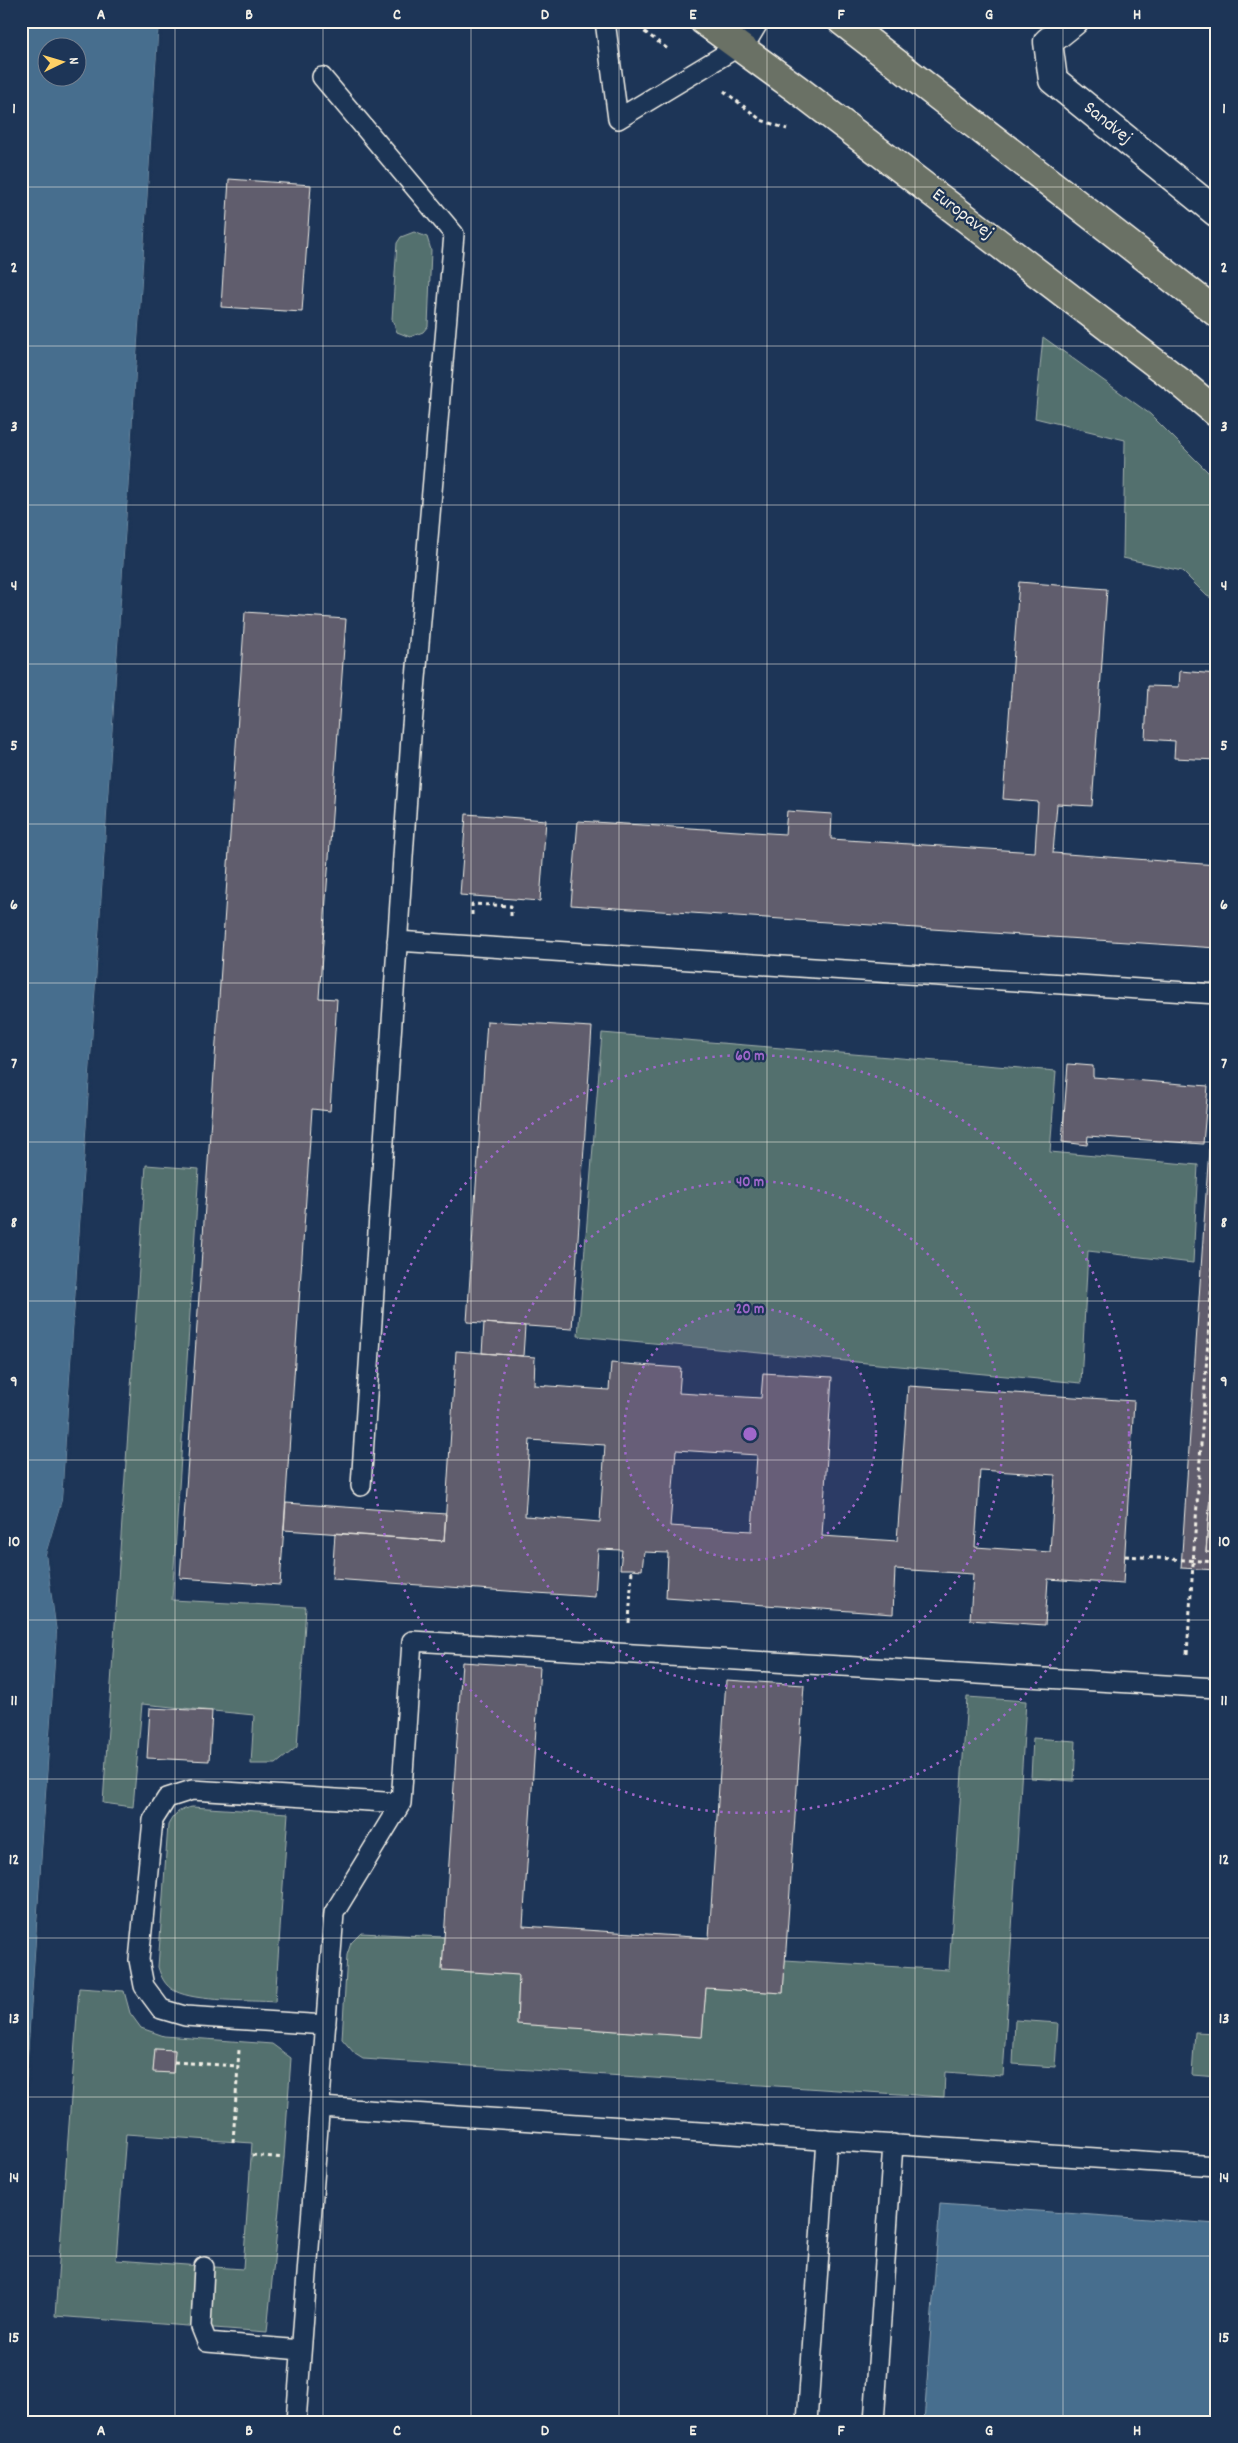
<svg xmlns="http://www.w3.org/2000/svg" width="1238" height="2443" viewBox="0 0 1238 2443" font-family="Dekko,sans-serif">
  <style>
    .green { fill: #52706e; stroke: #a3b0ab; fill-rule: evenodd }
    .water { fill: #466e8e; stroke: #8ca2b2; fill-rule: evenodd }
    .pier { fill: #1d3557 }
    .building { fill: #615d6d; stroke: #f4f1e8; fill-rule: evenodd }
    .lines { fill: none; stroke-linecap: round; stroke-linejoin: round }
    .lane-casing { stroke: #f4f1e8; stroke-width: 22 }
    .street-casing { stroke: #f4f1e8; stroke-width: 31 }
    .secondary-casing { stroke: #f4f1e8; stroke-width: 31 }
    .primary-casing { stroke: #f4f1e8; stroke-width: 31 }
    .path { stroke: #f4f1e8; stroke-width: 3; stroke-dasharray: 4 4; stroke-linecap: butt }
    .lane { stroke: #1d3557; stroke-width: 19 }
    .street { stroke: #1d3557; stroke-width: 28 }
    .secondary { stroke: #1d3557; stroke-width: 28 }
    .primary { stroke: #6b7165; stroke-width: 28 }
    .grid { fill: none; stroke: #f4f1e8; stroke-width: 1; stroke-opacity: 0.55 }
    .ring { fill: none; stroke: #9f67cb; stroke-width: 2.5; stroke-dasharray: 2.5 5 }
    .labels { text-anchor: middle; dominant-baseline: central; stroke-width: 4.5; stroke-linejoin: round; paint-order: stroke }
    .street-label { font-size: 19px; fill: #f4f1e8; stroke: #1d3557 }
    .centre { fill: #9f67cb; stroke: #1d3557; stroke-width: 2.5 }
    .ring-label { font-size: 15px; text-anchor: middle; font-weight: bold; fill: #9f67cb; stroke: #1d3557; stroke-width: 4.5; stroke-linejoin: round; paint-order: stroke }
    .neatline { fill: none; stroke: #f4f1e8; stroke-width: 2 }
    .grid-label { font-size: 16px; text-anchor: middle; font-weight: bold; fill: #f4f1e8 }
  </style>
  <rect width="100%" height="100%" fill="#1d3557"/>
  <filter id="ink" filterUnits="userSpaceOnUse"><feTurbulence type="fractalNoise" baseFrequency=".02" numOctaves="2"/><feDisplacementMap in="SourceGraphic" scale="10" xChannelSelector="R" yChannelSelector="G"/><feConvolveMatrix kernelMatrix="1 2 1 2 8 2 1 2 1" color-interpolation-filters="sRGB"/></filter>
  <g filter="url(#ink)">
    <path class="green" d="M414,232l13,5 4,13 -3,76 -5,6 -13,5 -13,-5 -5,-13 5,-76 4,-6z
      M1043,337l107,77 67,67v119l-10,-4 -25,-25 -59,-13 2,-118 -90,-22z
      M602,1033l454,38 -6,81 148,13 -5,98 -105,-12 -7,132 -503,-47z
      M146,1165l53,4 -27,431 134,7 -9,140 -21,17h-25l3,-49 -112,-11 -9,103 -30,-4z
      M967,1697l59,4 -23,375 -58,-4 -1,25 -581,-38 -8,-5 -13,-15 5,-84 4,-12 10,-10 83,4 -2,33 77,5 -2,49 185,13 4,-49 77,5 2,-33 164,10z
      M1033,1738l43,3 -2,40 -43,-3z
      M192,1807l96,6 -13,189c-25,-2 -79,0 -100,-11 -10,-5 -14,-14 -17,-24l10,-142c6,-12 12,-16 24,-18z
      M79,1988l45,3 6,22 11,15 23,8 108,8 19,14 -7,100 -17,174 -212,-16zM155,2049l20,1 -2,23 -20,-2zM126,2134l126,9 -9,126 -127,-9z
      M1015,2020l43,3 -3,44 -42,-3z
      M1195,2032l22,1v44l-25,-2z"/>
    <path class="water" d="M21,21h138l-97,1479 -16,54 11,78 -36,525zM48,48h30v30h-30z
      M940,2204l277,20v198h-293z"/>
    <path class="pier" d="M159,21h3l-97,1480 -16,53 10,79 -35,524 -3,3 36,-528 -11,-78 16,-54z"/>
    <path class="building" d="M229,179l82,6 -9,127 -81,-5z
      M1019,582l88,7 -15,217 -35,-2 -4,49 164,12v83l-646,-43 7,-84 207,13 2,-23 45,3 -1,25 204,13 3,-50 -35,-3z
      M245,612l101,7 -27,379 18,1 -7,112 -18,-2 -32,476 -100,-7z
      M1180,671l37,3v86l-43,-2 1,-17 -30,-2 3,-53 31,1z
      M466,814l80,6 -6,81 -80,-6z
      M487,1021l105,6 -20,302 -105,-7z
      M1068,1064l25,2v11l115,9 -5,58 -115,-8 -1,9 -25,-3z
      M1209,1149l8,1v248l-11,154 11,1v17l-36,-2z
      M484,1323l41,3 -2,30 -41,-3z
      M456,1351l79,6 -1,28 75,5 2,-27 70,5 -2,25 82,5 2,-25 69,4 -10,159 75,5 11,-155 226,15 -11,183 -75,-5 -3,46 -75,-5 3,-46 -78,-5 -2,45 -227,-16 2,-45 -24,-1 -2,18 -10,-1h-12l2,-19 -24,-1 -3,48 -263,-18 3,-46 109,8zM530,1440l75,5 -5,77 -75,-6zM676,1450l81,5 -5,76 -82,-5zM980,1470l75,5 -5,77 -75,-5z
      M1217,1398v155l-11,-1z
      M286,1503l160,11 -2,27 -160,-11z
      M462,1662l78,5 -17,259 186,12 17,-258 78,5 -21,308 -77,-5 -4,49 -185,-13 2,-49 -77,-5z
      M150,1708l62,3 -3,50 -62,-3z
      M155,2049l20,1 -2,23 -20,-1z"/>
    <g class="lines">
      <g class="lane-casing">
        <path id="lane" d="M605,21l13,98 121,-73
          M322,77l132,157 -43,503 -50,749
          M397,941l820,53
          M326,2025l-141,-9 -24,-7 -17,-23 -5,-26 14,-140 14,-22 25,-8 209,13
          M320,2107l897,59
          M204,2267l-3,60 6,15 94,8
          M296,2422l38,-509 67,-110 11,-162 805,47
          M807,2422l20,-282
          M874,2422l19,-278"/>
      </g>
      <g class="street-casing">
        <path id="street" d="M1074,21l-26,21 5,38 164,133"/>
      </g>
      <g class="secondary-casing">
        <path id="secondary" d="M739,46l15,-25"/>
      </g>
      <g class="primary-casing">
        <path id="primary" d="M704,21l93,68 383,293 37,31
          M842,21l375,292"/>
      </g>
      <path class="path" d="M638,27l31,23
        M724,91l37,29 26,9
        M472,915v-11l39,2v11
        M1125,1556l92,6
        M629,1623l3,-54
        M1187,1654l30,-449
        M174,2062l64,4
        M233,2142l6,-92
        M252,2155l32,3"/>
      <use href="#lane" class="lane"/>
      <use href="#street" class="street"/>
      <use href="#secondary" class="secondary"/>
      <use href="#primary" class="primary"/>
    </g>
  </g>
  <path class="grid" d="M175,21v2401M323,21v2401M471,21v2401M619,21v2401M767,21v2401M915,21v2401M1063,21v2401M21,187h1196M21,346h1196M21,505h1196M21,664h1196M21,824h1196M21,983h1196M21,1142h1196M21,1301h1196M21,1460h1196M21,1620h1196M21,1779h1196M21,1938h1196M21,2097h1196M21,2256h1196"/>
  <circle cx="750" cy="1434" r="126" fill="#9f67cb" fill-opacity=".12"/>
  <g class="ring">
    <circle cx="750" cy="1434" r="126"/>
    <circle cx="750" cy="1434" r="253"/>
    <circle cx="750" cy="1434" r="379"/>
  </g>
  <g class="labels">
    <g class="street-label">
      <text transform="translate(1107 124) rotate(39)">Sandvej</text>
      <text transform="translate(962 215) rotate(37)">Europavej</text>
    </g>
  </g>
  <circle cx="750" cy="1434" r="8" class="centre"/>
  <g class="ring-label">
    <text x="750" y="1060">60 m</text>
    <text x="750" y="1186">40 m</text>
    <text x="750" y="1313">20 m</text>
  </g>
  <rect width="1238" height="2443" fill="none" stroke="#1d3557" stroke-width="55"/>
  <g transform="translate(62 62) rotate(85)"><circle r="24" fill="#1d3557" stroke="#738091"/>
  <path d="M0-4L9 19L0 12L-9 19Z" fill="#ffd166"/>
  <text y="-8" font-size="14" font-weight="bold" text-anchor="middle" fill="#f4f1e8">N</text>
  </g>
  <rect x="28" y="28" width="1182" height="2388" class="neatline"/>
  <g class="grid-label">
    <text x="101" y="19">A</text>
    <text x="249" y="19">B</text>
    <text x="397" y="19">C</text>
    <text x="545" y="19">D</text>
    <text x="693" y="19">E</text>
    <text x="841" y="19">F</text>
    <text x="989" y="19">G</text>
    <text x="1137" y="19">H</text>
    <text x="14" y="113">1</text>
    <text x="1224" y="113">1</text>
    <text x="14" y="272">2</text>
    <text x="1224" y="272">2</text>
    <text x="14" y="431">3</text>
    <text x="1224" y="431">3</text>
    <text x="14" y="590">4</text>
    <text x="1224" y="590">4</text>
    <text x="14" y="750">5</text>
    <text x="1224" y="750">5</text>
    <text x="14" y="909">6</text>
    <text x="1224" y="909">6</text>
    <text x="14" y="1068">7</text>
    <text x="1224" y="1068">7</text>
    <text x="14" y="1227">8</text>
    <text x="1224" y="1227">8</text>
    <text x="14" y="1386">9</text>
    <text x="1224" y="1386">9</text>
    <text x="14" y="1546">10</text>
    <text x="1224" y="1546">10</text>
    <text x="14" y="1705">11</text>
    <text x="1224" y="1705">11</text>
    <text x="14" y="1864">12</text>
    <text x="1224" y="1864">12</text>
    <text x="14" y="2023">13</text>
    <text x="1224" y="2023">13</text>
    <text x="14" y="2182">14</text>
    <text x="1224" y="2182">14</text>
    <text x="14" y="2342">15</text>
    <text x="1224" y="2342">15</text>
    <text x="101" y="2435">A</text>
    <text x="249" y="2435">B</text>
    <text x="397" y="2435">C</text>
    <text x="545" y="2435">D</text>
    <text x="693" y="2435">E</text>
    <text x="841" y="2435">F</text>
    <text x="989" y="2435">G</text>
    <text x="1137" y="2435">H</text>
  </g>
</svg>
